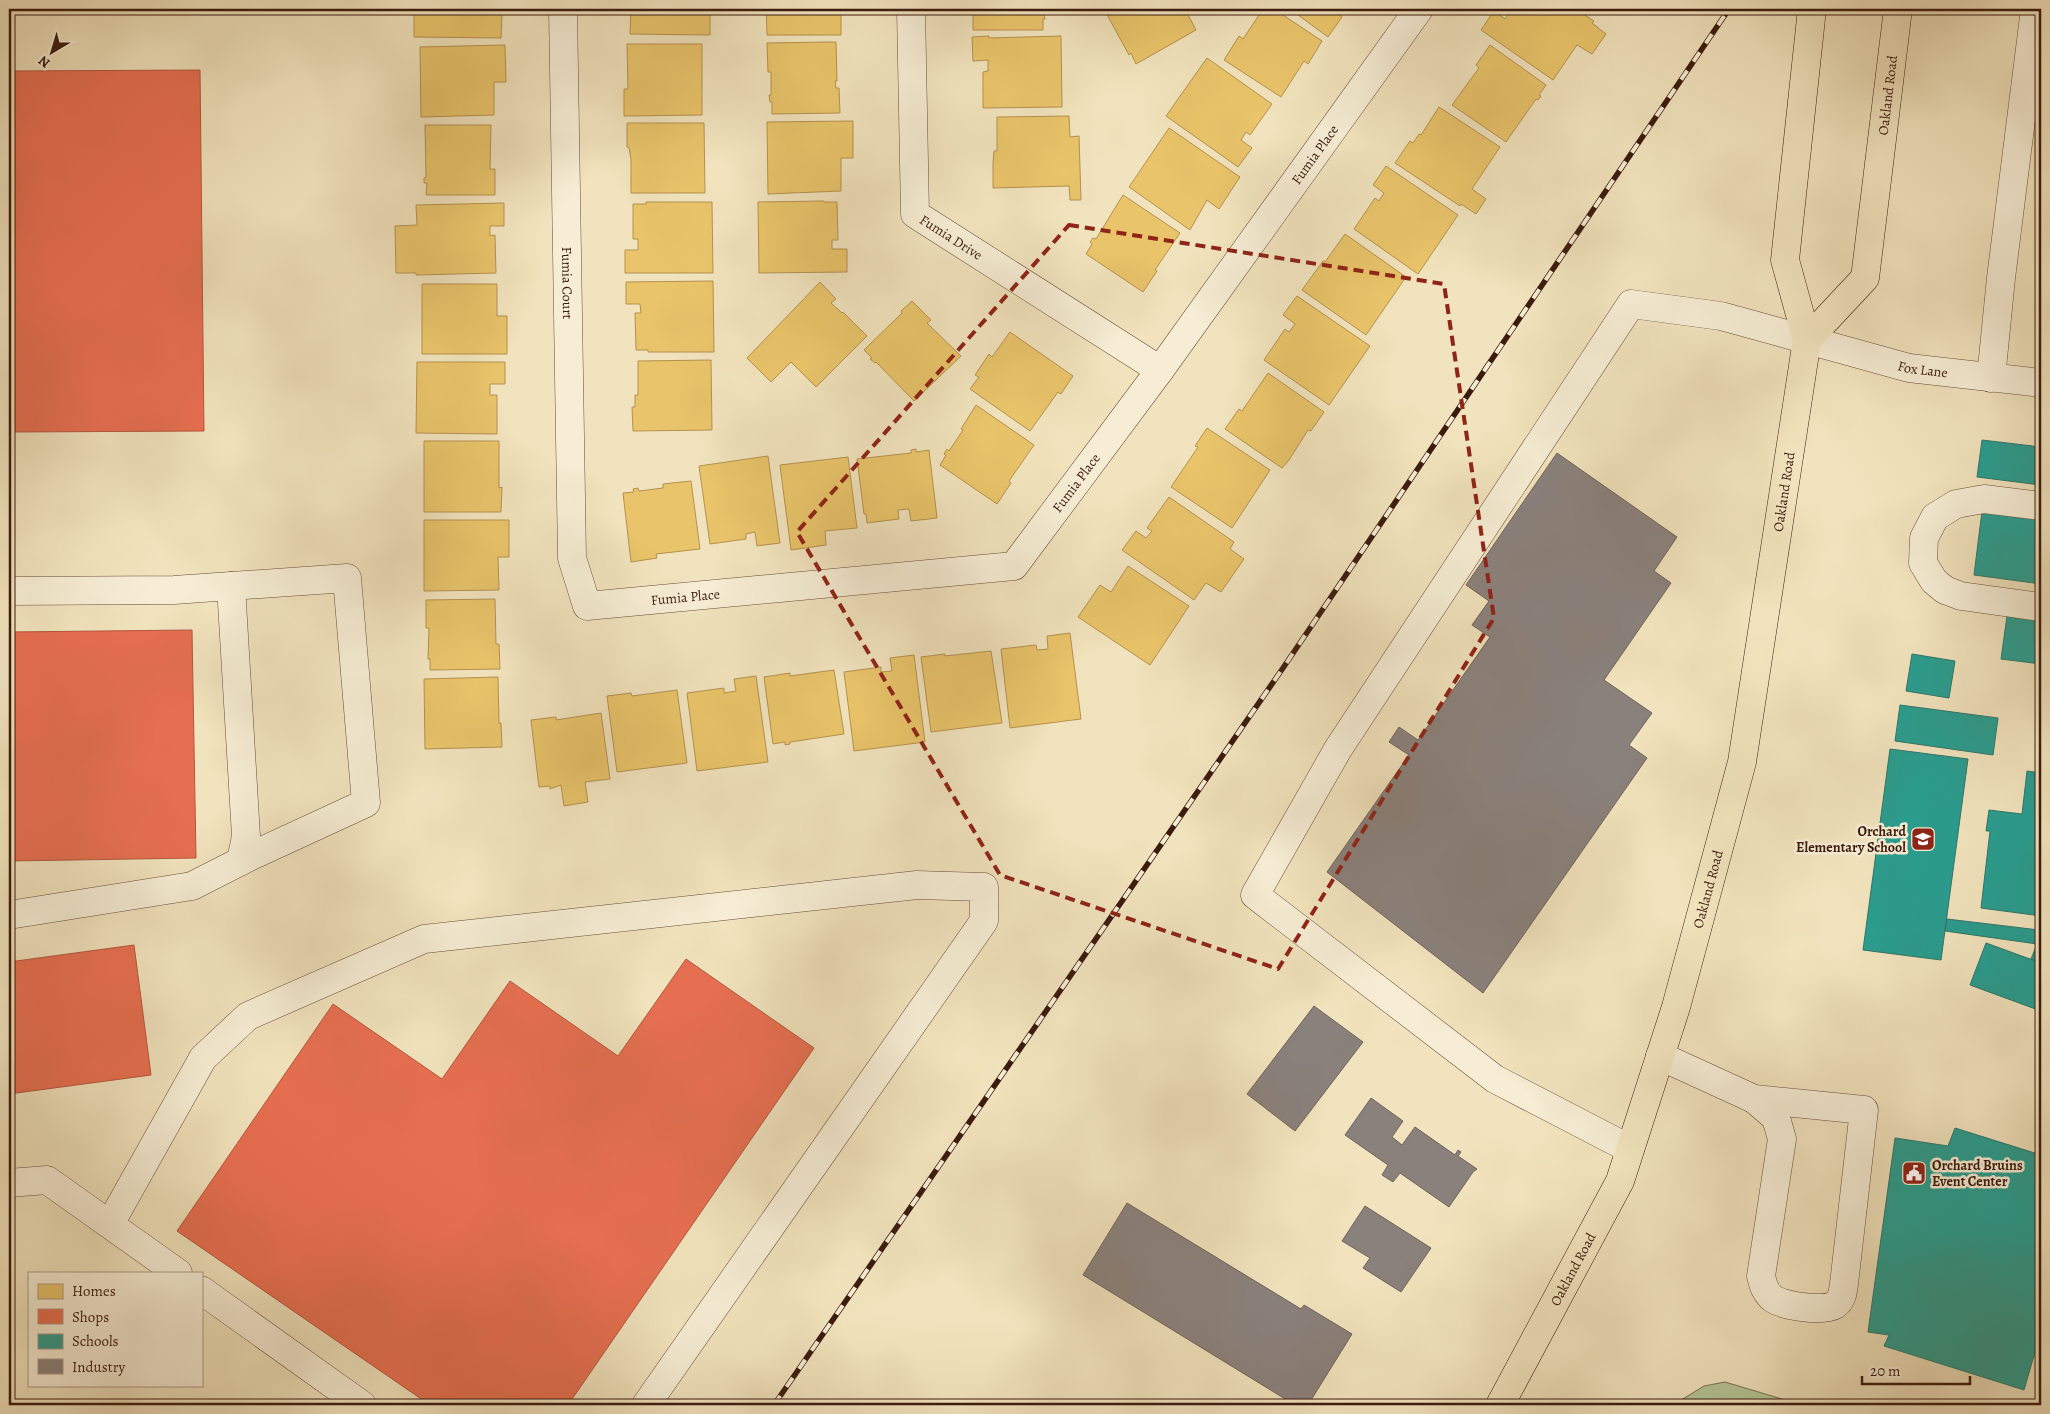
<svg xmlns="http://www.w3.org/2000/svg" width="2050" height="1414" viewBox="0 0 2050 1414" font-family="Alegreya,serif">
  <style>
    .green { fill: #b4c595; stroke: #787052 }
    .homes { fill: #e9c46a; stroke: #b5914f }
    .shops { fill: #e76f51; stroke: #b4563d }
    .schools { fill: #2a9d8f; stroke: #2f7669 }
    .industry { fill: #8a817c; stroke: #73625b }
    .lines { fill: none; stroke-linecap: round; stroke-linejoin: round }
    .minor-casing { stroke: #694d3a; stroke-width: 29 }
    .major-casing { stroke: #3c1b0f; stroke-width: 29 }
    .minor { stroke: #f6edd4; stroke-width: 28 }
    .major { stroke: #f1e3bd; stroke-width: 28 }
    .rail-casing { stroke: #3c1b0f; stroke-width: 5.5 }
    .rail { stroke: #f6edd4; stroke-width: 4; stroke-dasharray: 11; stroke-linecap: butt }
    .marked { fill: none; stroke: #8f2418; stroke-width: 4; stroke-dasharray: 10 6; stroke-linejoin: round }
    .labels { text-anchor: middle; dominant-baseline: central; stroke-width: 5; stroke-linejoin: round; paint-order: stroke }
    .street-label { font-size: 14px; fill: #3c1b0f; stroke: #f6edd4 }
    .poi-label { font-size: 14px; font-weight: bold; fill: #3c1b0f; stroke: #f6edd4; text-anchor: end }
  </style>
  <rect width="100%" height="100%" fill="#f1e3bd"/>
  <filter id="stains"><feTurbulence type="fractalNoise" baseFrequency=".004" numOctaves="4"/><feColorMatrix values="0 0 0 0 .2 0 0 0 0 .09 0 0 0 0 .02 0 0 0 .5 -.17"/></filter>
  <radialGradient id="worn" r=".72"><stop offset=".6" stop-color="#630" stop-opacity="0"/><stop offset="1" stop-color="#630" stop-opacity=".3"/></radialGradient>
  <path class="green" d="M1725,1382l77,23h-129l31,-19z"/>
  <path class="homes" d="M414,9h74v5h14l-1,24 -87,-1z
    M631,9h79v26l-80,-1z
    M766,9h75v26h-74z
    M973,9h70l2,10h-2v11h-70z
    M1104,9h81l11,21 -60,34 -5,-11 -2,2z
    M1263,9h11l48,32 -14,23 -4,-3 -23,36 -57,-37 15,-24 4,3z
    M1290,9h41l11,8 -14,20z
    M1509,9h67l18,12 -2,2 14,11 -14,20 -15,-9 -24,35 -72,-50 13,-19 11,8 6,-9z
    M989,36v2l72,-2 1,71 -79,1v-36l5,-1v-11l-15,1 -1,-24z
    M827,42h9l1,39h-2l1,7h3l1,25 -68,1v-12h-2l-1,-7h2v-23h-3l-1,-29z
    M627,44h75v71l-78,1v-27h4z
    M505,45l1,37h-12v33l-73,2 -1,-70z
    M1490,45l56,40 -7,10 2,1 -3,4 -2,-1 -30,43 -54,-37 27,-37 -3,-3z
    M1207,58l65,46 -22,31 -4,-3 -5,8 11,8 -14,19 -72,-51z
    M1439,107l61,40 -28,42 14,10 -10,15 -15,-10 -1,2 -65,-43 15,-22 3,2 6,-9 2,1z
    M1069,116l1,21 9,-1 2,64h-11l-1,-14 -76,2v-25l1,-12h3v-34z
    M853,121v37h-12v33l-73,3 -1,-72z
    M627,123h77l1,70h-74v-34l-2,-11 -2,-1z
    M425,125h66l-1,44h5v26h-69l1,-12h-3v-5l2,-1z
    M1169,128l71,49 -21,32 -12,-9 -17,30 -61,-43z
    M1386,166l72,49 -40,59 -64,-45 21,-31 4,3 5,-8 -11,-8z
    M1123,195l57,38 -25,37 2,1 -14,21 -57,-38 6,-10 -2,-2 3,-4 3,1z
    M824,201v1h13l1,38h-6v9h15v23l-88,1 -1,-71z
    M646,202h66l1,71h-88v-23h13v-11h-5v-35h13z
    M504,203v23h-14v10l5,-1 1,38 -80,2v-2h-20l-1,-47 22,-1 -1,-20z
    M1345,234l61,43 -40,58 -64,-45 21,-29 2,1z
    M713,281l1,71h-66v-2h-12l-1,-37h6l-1,-9h-14v-22z
    M820,282l16,17 -5,4 11,10 1,-1 24,24 -51,51 -25,-25 -20,20 -24,-24z
    M422,284h75v32h10v38h-85z
    M1297,296l73,50 -41,59 -65,-45 21,-31 4,3 6,-8 -12,-9z
    M912,301l19,19 -4,3 34,33 -47,45 -38,-39 -1,1 -5,-4 2,-1 -8,-8 38,-37 -1,-2z
    M1010,332l63,44 -12,18 -3,-2 -28,39 -60,-42 9,-12 -4,-2 14,-21 3,3z
    M711,360l1,70 -79,1 -1,-24h3v-12h3v-34z
    M417,362h88v22h-15v11h7v39l-81,-1z
    M1268,373l56,39 -13,19 -3,-1 -19,30 -7,8 -57,-39 14,-20 3,2z
    M976,405l58,40 -25,36 2,2 -14,21 -57,-39 6,-10 -2,-1 3,-5 2,2 14,-21 -2,-1z
    M1207,428l63,42 -38,58 -61,-41 27,-40 -3,-1z
    M424,441h75v47l3,-1 -1,25h-77z
    M916,449v3l13,-2 8,68 -26,3 -2,-12 -11,1 1,9 -32,4 -1,-9h-2l-7,-55 54,-6v-3z
    M768,456l12,87 -23,3 -2,-14 -9,2v5l-36,5 -11,-78z
    M848,457l9,71 -32,3 1,14 -35,5 -11,-85z
    M691,481l9,68 -44,5 1,4 -26,4 -8,-69 11,-1 -1,-3 5,-1 1,3 24,-3v-4z
    M1169,497l65,45 -4,7 14,10 -23,33 -15,-9 -12,17 -72,-50 14,-19 10,7 6,-7 -5,-3z
    M424,520h85v37h-11l1,33 -75,1z
    M1128,566l61,40 -39,59 -72,-48 22,-32 11,7z
    M495,599l1,45h3l1,25 -70,1v-11h-2l1,-31h-3v-28z
    M1070,633l11,86 -71,9 -9,-79 35,-4 1,5 11,-1 -1,-13z
    M991,651l11,72 -71,9 -10,-75 24,-3v2z
    M914,655l11,87 -71,9 -10,-79 37,-5v5l11,-1 -2,-13z
    M834,670l10,64 -54,8v2l-5,1v-3l-12,2 -9,-67 26,-4v3z
    M756,676l12,86 -71,9 -10,-78 37,-5v5l12,-2 -2,-12z
    M498,677l1,46h2l1,24 -77,2 -1,-70z
    M677,690l10,73 -70,9 -10,-76 24,-3 1,3z
    M601,713l9,66 -25,3 3,20 -24,4 -3,-21 -11,4v-3l-11,1 -8,-67 25,-3v3z"/>
  <path class="shops" d="M200,70l4,361 -195,1v-361z
    M192,630l4,228 -187,3v-229z
    M134,945l17,130 -142,19v-132z
    M686,959l128,89 -246,357h-138l-253,-174 156,-227 109,75 68,-98 108,75z"/>
  <path class="schools" d="M1982,440l59,7v38l-64,-8z
    M1982,511l59,8v65l-67,-9z
    M2007,616l34,4v44l-40,-5z
    M1912,654l43,7 -6,37 -43,-7z
    M1900,705l98,13 -5,37 -98,-14z
    M1890,749l78,10 -27,201 -78,-10z
    M2027,771l14,2v143l-60,-8 9,-77h-4l3,-21 33,4z
    M2041,914v49l-10,-4 6,-15 -92,-13 2,-12 92,11z
    M1986,943l55,20v48l-71,-26z
    M2041,1011v18l-6,-3z
    M1955,1128l86,27v198l-6,-1 -11,38 -140,-44 5,-11 -21,-3 27,-194 53,8z"/>
  <path class="industry" d="M1557,453l120,84 -23,34 17,12 -67,97 48,33 -23,32 18,13 -164,235 -156,-121 82,-117 -20,-13 10,-15 19,13 72,-103 -18,-12 17,-24 -23,-16z
    M1314,1006l49,36 -68,89 -48,-37z
    M1371,1098l32,23 -11,16 10,8 13,-18 40,28 3,-5 3,2 -3,4 19,13 -4,3 -24,35 -49,-34 -7,9 -11,-7 6,-10 -43,-30z
    M1127,1203l174,106 3,-4 48,29 -44,71h-13l-212,-130z
    M1365,1206l66,42 -30,44 -38,-24 7,-10 -28,-17z"/>
  <g class="lines">
    <g class="minor-casing">
      <g id="minor">
        <path id="s1" d="M563,9l9,549 15,48 427,-40 146,-196 259,-361"/>
        <path id="s2" d="M911,9l4,205 245,156"/>
        <path d="M1991,378l10,-100 34,-269"/>
        <path d="M2041,506l-57,-7 -28,5 -21,13 -11,21 -1,25 11,18 11,9 16,6 80,11"/>
        <path d="M231,586l15,250 -5,25"/>
        <path d="M9,591l165,-1 173,-12 19,225 -115,53 -59,30 -183,29"/>
        <path d="M1660,1056l94,43"/>
        <path d="M1754,1099l110,11 -20,174c-1,8 -2,16 -9,21 -12,7 -55,1 -64,-8 -7,-7 -8,-13 -10,-21l21,-137 -6,-21z"/>
        <path id="s3" d="M1630,1149l-135,-70 -240,-184 83,-146 293,-445 90,12 188,52 132,15"/>
        <path d="M9,1183l38,-3 131,93"/>
        <path d="M110,1224l93,-166 45,-42 176,-77 493,-54 67,2v34l-338,484"/>
        <path d="M201,1290l161,115"/>
      </g>
    </g>
    <g class="major-casing">
      <g id="major">
        <path id="s4" d="M1807,340l58,-62 33,-269"/>
        <path id="s5" d="M1500,1405l120,-224 56,-174 66,-245 65,-422 -22,-80 27,-251"/>
      </g>
    </g>
    <use href="#minor" class="minor"/>
    <use href="#major" class="major"/>
    <g class="rail-casing">
      <path id="rail" d="M774,1405l509,-737 446,-659"/>
    </g>
    <use href="#rail" class="rail"/>
  </g>
  <path class="marked" d="M1069,225l375,59 50,334 -216,351 -278,-94 -203,-343z"/>
  <defs>
    <g id="school-square" transform="scale(1.25)"><rect x="-9" y="-9" width="18" height="18" rx="4" fill="#8f2418" stroke="#f6edd4"/><path d="M0-5L7-2L0 1L-7-2ZM-4 1L0 2.5L4 1V4Q0 6-4 4Z" fill="#fff"/></g>
    <g id="civic-square" transform="scale(1.25)"><rect x="-9" y="-9" width="18" height="18" rx="4" fill="#8f2418" stroke="#f6edd4"/><path d="M-.6-6.5H3V-4.5H.6V-3L4-1V1h2V6H-6V1h2V-1L-.6-3ZM-1.2 2.5V6h2.4V2.5Z" fill="#fff"/></g>
  </defs>
  <g fill-rule="evenodd">
    <use href="#school-square" x="1923" y="839"/>
    <use href="#civic-square" x="1914" y="1173"/>
  </g>
  <g class="labels">
    <g class="street-label">
      <text stroke="none"><textPath href="#s4" startOffset="269">Oakland Road</textPath></text>
      <text stroke="none"><textPath href="#s1" startOffset="1538">Fumia Place</textPath></text>
      <text stroke="none"><textPath href="#s2" startOffset="248">Fumia Drive</textPath></text>
      <text stroke="none"><textPath href="#s1" startOffset="274">Fumia Court</textPath></text>
      <text stroke="none"><textPath href="#s3" startOffset="1455">Fox Lane</textPath></text>
      <text stroke="none"><textPath href="#s1" startOffset="1132">Fumia Place</textPath></text>
      <text stroke="none"><textPath href="#s5" startOffset="964">Oakland Road</textPath></text>
      <text stroke="none"><textPath href="#s1" startOffset="698">Fumia Place</textPath></text>
      <text stroke="none"><textPath href="#s5" startOffset="559">Oakland Road</textPath></text>
      <text stroke="none"><textPath href="#s5" startOffset="154">Oakland Road</textPath></text>
    </g>
    <g class="poi-label">
      <text x="1906" y="831">Orchard<tspan x="1906" dy="16">Elementary School</tspan></text>
      <text x="1932" y="1165" text-anchor="start">Orchard Bruins<tspan x="1932" dy="16">Event Center</tspan></text>
    </g>
  </g>
  <rect width="2050" height="1414" fill="none" stroke="#f1e3bd" stroke-width="30"/>
  <rect x="10" y="10" width="2030" height="1394" fill="none" stroke="#3c1b0f" stroke-width="2.5"/>
  <rect x="15" y="15" width="2020" height="1384" fill="none" stroke="#3c1b0f"/>
  <rect x="28" y="1272" width="175" height="115" fill="#f6edd4" stroke="#ac9985"/>
  <rect x="38" y="1284" width="25" height="15" fill="#e9c46a" stroke="#ac9985"/>
  <text x="72" y="1296" font-size="15" fill="#3c1b0f">Homes</text>
  <rect x="38" y="1309" width="25" height="15" fill="#e76f51" stroke="#ac9985"/>
  <text x="72" y="1322" font-size="15" fill="#3c1b0f">Shops</text>
  <rect x="38" y="1334" width="25" height="15" fill="#2a9d8f" stroke="#ac9985"/>
  <text x="72" y="1346" font-size="15" fill="#3c1b0f">Schools</text>
  <rect x="38" y="1359" width="25" height="15" fill="#8a817c" stroke="#ac9985"/>
  <text x="72" y="1372" font-size="15" fill="#3c1b0f">Industry</text>
  <g transform="translate(52 52) rotate(218)" stroke="#f6edd4" stroke-width="4" paint-order="stroke">
  <path d="M0-4L9 19L0 12L-9 19Z" fill="#3c1b0f"/>
  <text y="-8" font-size="14" font-weight="bold" text-anchor="middle" fill="#3c1b0f">N</text>
  </g>
  <path d="M1862 1376v8h108v-8" fill="none" stroke="#3c1b0f" stroke-width="2.5"/>
  <text x="1870" y="1376" font-size="15" fill="#3c1b0f" stroke="#f6edd4" stroke-width="4" paint-order="stroke">20 m</text>
  <rect width="100%" height="100%" filter="url(#stains)"/>
  <rect width="100%" height="100%" fill="url(#worn)"/>
</svg>
